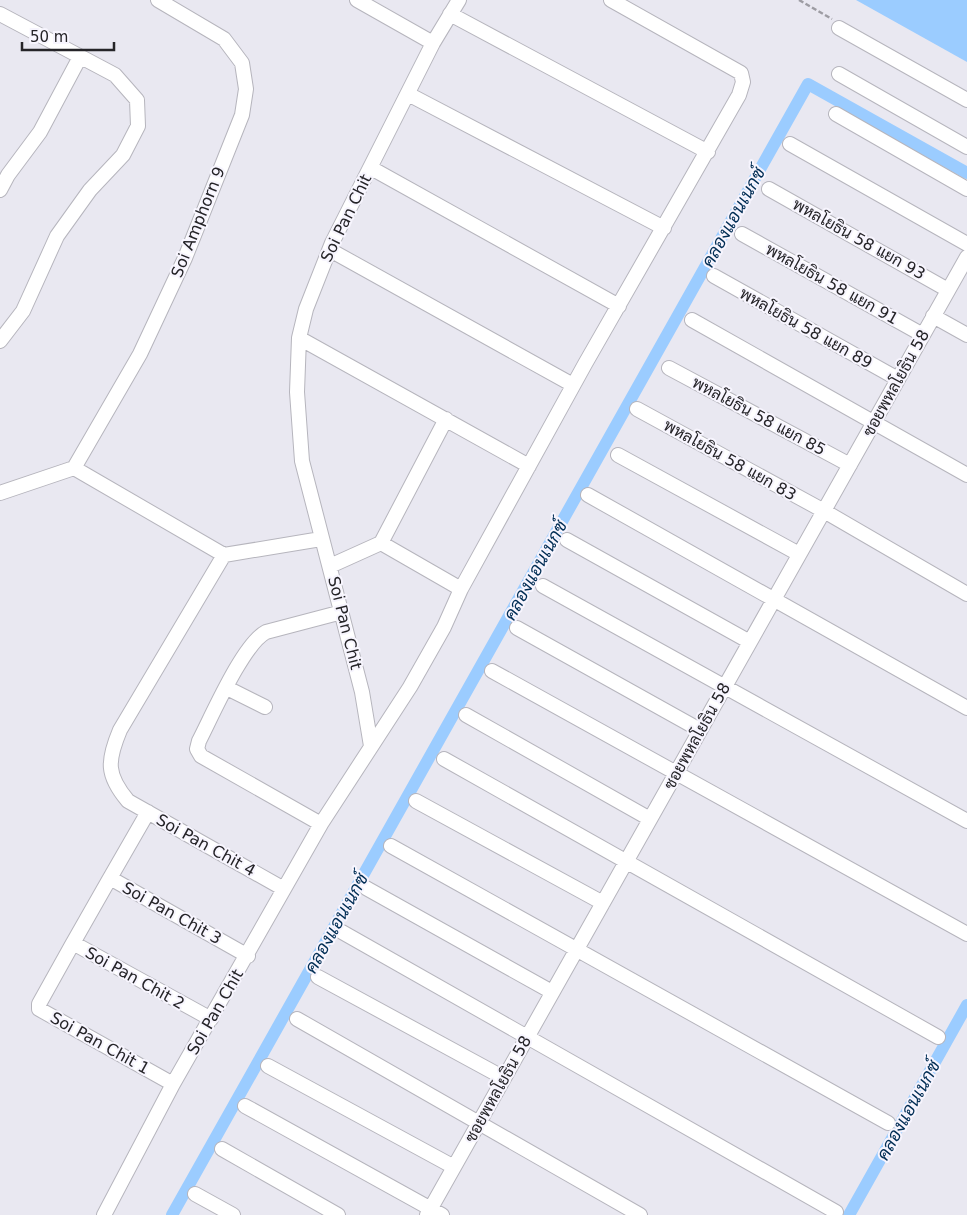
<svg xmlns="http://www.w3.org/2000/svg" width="967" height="1215" viewBox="0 0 967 1215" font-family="'DejaVu Sans',Sarabun,sans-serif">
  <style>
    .water { fill: #9bccff }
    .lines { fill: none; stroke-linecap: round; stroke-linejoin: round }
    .canal { stroke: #9bccff; stroke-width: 12 }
    .minor-casing { stroke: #b6b5bd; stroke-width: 16 }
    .path { stroke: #9d9ca3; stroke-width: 2.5; stroke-dasharray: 5 2.5; stroke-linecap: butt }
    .minor { stroke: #fff; stroke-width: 14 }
    .labels { text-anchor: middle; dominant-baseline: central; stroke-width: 4; stroke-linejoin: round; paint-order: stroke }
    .street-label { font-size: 16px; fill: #252428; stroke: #f7f5fe }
    .water-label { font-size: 18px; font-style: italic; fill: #002d54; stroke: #f7f5fe }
  </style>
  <rect width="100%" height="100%" fill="#e9e8f1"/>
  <path class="water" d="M856,0h111v62z"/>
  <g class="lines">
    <path class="canal" d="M172,1215l636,-1131 159,89
      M849,1215l118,-210"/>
    <g class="minor-casing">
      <path id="minor" d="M357,0l76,43
        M0,14l115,61 22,25 1,26 -15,29 -33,35 -33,46 -34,75 -23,30
        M450,14l258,138
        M839,28l128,72
        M839,74l128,73
        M408,94l256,134
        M836,114l131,75
        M790,144l177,100
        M371,168l248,138
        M769,189l179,101
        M0,190l8,-15 32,-43 40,-75
        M742,234l181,101
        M330,250l243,135
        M714,276l184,103
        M933,316l34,19
        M692,320l275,155
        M299,338l230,128
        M669,368l181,97
        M637,409l187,102 143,83
        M618,455l181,99
        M74,468l66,-114 45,-96 57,-143 4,-26 -4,-26 -18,-24 -66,-39
        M74,468l150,87
        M0,493l74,-25
        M588,495l379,213
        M567,540l183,102
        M381,543l65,-124
        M330,566l51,-23 80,46
        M543,586l424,235
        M517,628l183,102
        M492,671l475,263
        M227,688l38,19
        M466,715l184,104
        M371,746l-9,-54 -60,-231 -5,-69 2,-54 7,-29 26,-66 101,-200 26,-43
        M444,759l494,278
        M416,801l187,102
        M148,812l-38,66 138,78
        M321,824l-120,-68 -4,-7 2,-8c13,-25 44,-97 67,-109l76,-20
        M391,846l497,277
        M110,878l-37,65 138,76
        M366,888l186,104
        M284,889l-156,-88c-22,-26 -21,-40 -8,-71l104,-175 97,-16
        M342,932l494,280
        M73,943l-34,61v5l134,75
        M318,977l186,101
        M297,1019l343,196
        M268,1066l186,101
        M245,1106l197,109
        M222,1149l116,66
        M195,1194l38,21
        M104,1215l69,-131 148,-260 89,-137 34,-60 17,-38 124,-225 154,-269 4,-13 -2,-9 -130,-73
        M427,1215l540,-958"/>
    </g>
    <path class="path" d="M799,0l33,19"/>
    <use href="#minor" class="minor"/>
  </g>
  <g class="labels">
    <g class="street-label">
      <text transform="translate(346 218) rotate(-64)">Soi Pan Chit</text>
      <text transform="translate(198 222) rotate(-68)">Soi Amphorn 9</text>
      <text transform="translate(859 239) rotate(29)">พหลโยธิน 58 แยก 93</text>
      <text transform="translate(832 284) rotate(29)">พหลโยธิน 58 แยก 91</text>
      <text transform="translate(806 328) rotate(29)">พหลโยธิน 58 แยก 89</text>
      <text transform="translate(896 383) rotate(-61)">ซอยพหลโยธิน 58</text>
      <text transform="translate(759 416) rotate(28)">พหลโยธิน 58 แยก 85</text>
      <text transform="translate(730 460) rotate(29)">พหลโยธิน 58 แยก 83</text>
      <text transform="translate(345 623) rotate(76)">Soi Pan Chit</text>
      <text transform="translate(697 736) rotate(-61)">ซอยพหลโยธิน 58</text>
      <text transform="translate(206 845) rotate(29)">Soi Pan Chit 4</text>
      <text transform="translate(172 913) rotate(29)">Soi Pan Chit 3</text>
      <text transform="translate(135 978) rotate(29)">Soi Pan Chit 2</text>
      <text transform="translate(215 1012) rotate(-60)">Soi Pan Chit</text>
      <text transform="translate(100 1043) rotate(29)">Soi Pan Chit 1</text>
      <text transform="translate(498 1089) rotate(-61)">ซอยพหลโยธิน 58</text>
    </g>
    <g class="water-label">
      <text transform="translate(733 217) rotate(-61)">คลองแอนเนกซ์</text>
      <text transform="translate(535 570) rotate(-61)">คลองแอนเนกซ์</text>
      <text transform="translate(336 923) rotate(-61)">คลองแอนเนกซ์</text>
      <text transform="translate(908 1110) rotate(-61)">คลองแอนเนกซ์</text>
    </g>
  </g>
  <path d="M22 42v8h92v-8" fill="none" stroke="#252428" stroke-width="2.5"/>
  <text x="30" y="42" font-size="15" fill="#252428" stroke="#f7f5fe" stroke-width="4" paint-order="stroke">50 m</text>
</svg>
